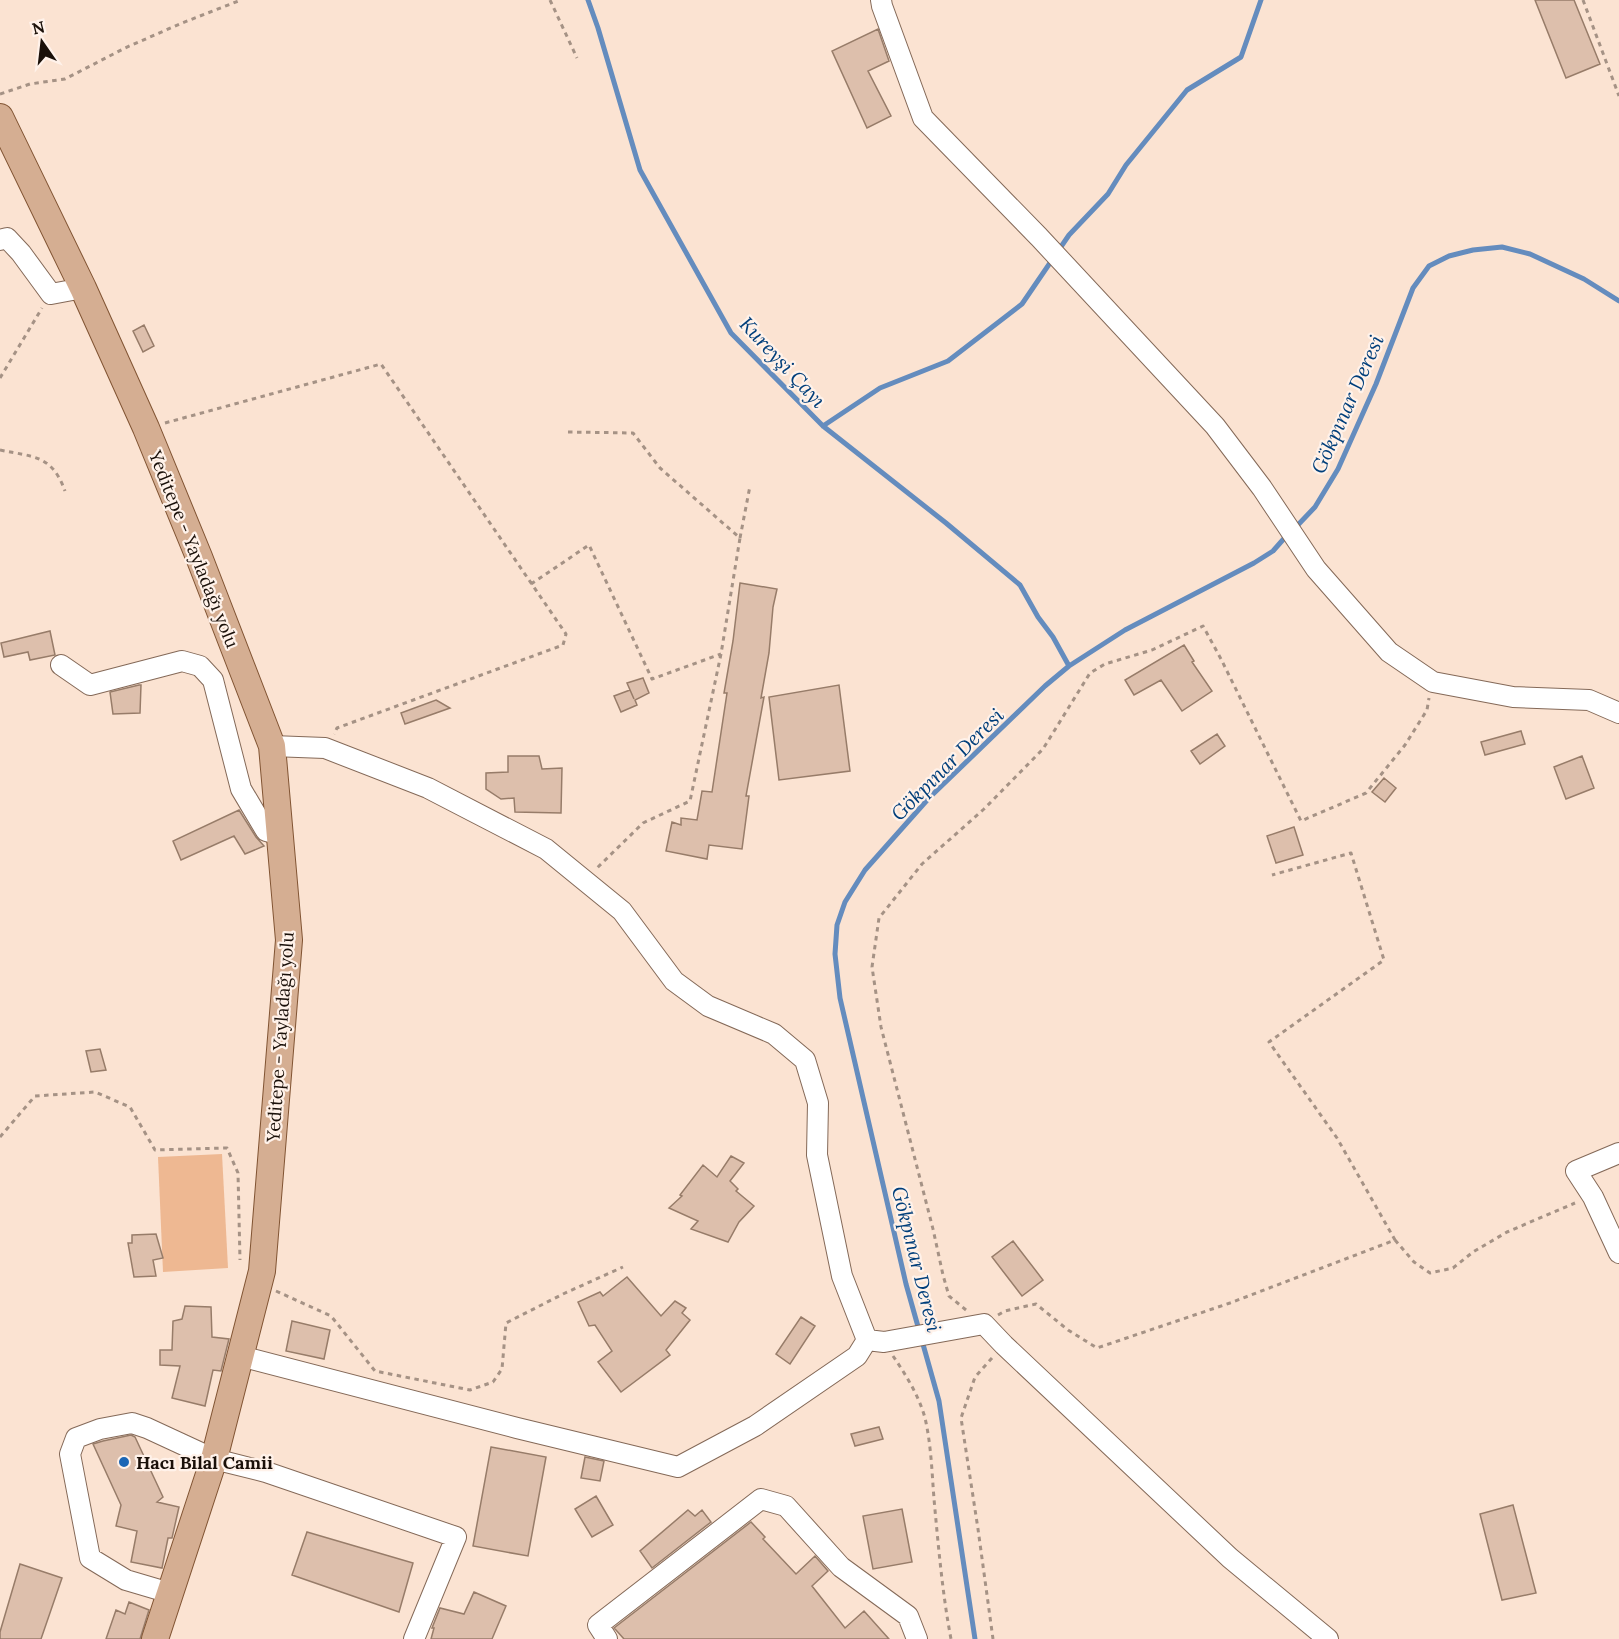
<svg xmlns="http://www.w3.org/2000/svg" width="1619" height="1639" viewBox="0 0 1619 1639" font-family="Lora,serif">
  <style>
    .green { fill: #eeb892 }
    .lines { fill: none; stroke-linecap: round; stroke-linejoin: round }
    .stream { stroke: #648cbe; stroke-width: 5 }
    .building { fill: #ddbfac; stroke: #977c69; stroke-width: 1.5 }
    .minor-casing { stroke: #846958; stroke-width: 22 }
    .major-casing { stroke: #815433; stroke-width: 28 }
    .path { stroke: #a59285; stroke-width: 3; stroke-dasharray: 4.5 4.5; stroke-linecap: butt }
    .minor { stroke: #fff; stroke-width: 20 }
    .major { stroke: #d5ae92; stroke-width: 26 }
    .poi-dot { fill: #1b66b5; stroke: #fff2ea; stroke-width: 2 }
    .labels { text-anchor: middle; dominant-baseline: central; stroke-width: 4.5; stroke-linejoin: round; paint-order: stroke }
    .street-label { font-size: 18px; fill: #1a1009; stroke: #fff2ea }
    .poi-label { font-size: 18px; font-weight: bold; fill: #1a1009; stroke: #fff2ea; text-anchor: start }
    .water-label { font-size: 20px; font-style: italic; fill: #003e7a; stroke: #fff2ea }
  </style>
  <rect width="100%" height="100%" fill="#fbe3d2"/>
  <path class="green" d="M222,1154l6,114 -65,4 -5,-115z"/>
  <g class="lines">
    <path class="stream" d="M588,0l10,28 42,142 91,163 92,93 123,97 74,62 18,32 15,20 16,29
      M823,426l57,-38 68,-27 74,-57 47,-69 39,-41 18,-29 61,-75 54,-33 20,-57
      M1295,528l20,-21 23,-38 38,-85 37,-96 16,-22 20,-10 24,-6 29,-3 28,7 54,25 35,22
      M975,1639l-36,-238 -33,-117 -66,-286 -5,-44 2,-29 8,-23 20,-32 64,-72 116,-112 24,-20 56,-36 129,-67 19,-12 15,-17"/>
  </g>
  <path class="building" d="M1535,0h39l26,64 -34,14z
    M878,29l11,32 -21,10 23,45 -24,12 -35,-77z
    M144,325l10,21 -11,6 -10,-21z
    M740,583l37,6 -4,18 -4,46 -8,45 3,-1 -18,99h3l-7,53 -33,-4 -2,14 -41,-8 6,-29 9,3v-7l16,2 5,-29 10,1 15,-99h-3l9,-52z
    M50,631l5,24 -25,5 -2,-8 -24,5 -3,-14z
    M1184,645l10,16 -2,1 20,29 -30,20 -21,-31 -27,15 -9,-15z
    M643,678l6,15 -14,7 2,5 -16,7 -7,-16 16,-6 4,9 -7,-16z
    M139,685h2l-1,28 -27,1 -3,-22z
    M839,685l11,86 -71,9 -10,-83z
    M436,700l14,8 -45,16 -4,-11z
    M1521,731l4,13 -40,11 -4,-13z
    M1217,734l8,12 -25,18 -9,-13z
    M508,756h31l3,13 20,-1 -1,45 -46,-1 -1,-14 -13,1 -15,-10v-16l22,-1z
    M1582,756l12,32 -28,11 -12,-32z
    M1384,778l12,10 -11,14 -13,-10z
    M239,810l17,27 8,9 -19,8 -11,-18 -53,24 -8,-19z
    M1294,827l9,28 -27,8 -9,-27z
    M100,1049l6,21 -15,2 -5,-21z
    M731,1156l13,7 -14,18 8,8 -2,2 18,15 -15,16 -11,20 -37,-13 7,-8 -29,-13 13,-12 -2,-1 23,-30 14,12z
    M156,1234l7,24 -10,2 3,16 -22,1 -6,-34h4v-8z
    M1013,1241l30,39 -21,16 -30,-39z
    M627,1277l34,39 14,-15 11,7 -4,5 8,7 -24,30 4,5 -49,37 -23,-30 14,-11 -17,-26 -6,1 -11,-24 22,-10 3,4z
    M185,1306l26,1 1,30 17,2 -8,32 -8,-1 -8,36 -33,-8 8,-32 -20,-1v-15h12l1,-29 9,-2z
    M801,1317l14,9 -25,38 -14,-10z
    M292,1321l38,9 -6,29 -38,-8z
    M879,1427l4,12 -28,7 -4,-12z
    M131,1435l4,2 28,60 -6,5 22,5 -7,31h-4l-6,30 -31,-6 6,-31 -21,-5 5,-21 -28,-61 10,-3z
    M491,1447l55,10 -18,99 -55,-10z
    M585,1457l19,4 -4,20 -19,-3z
    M596,1496l17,29 -21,12 -17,-28z
    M1513,1505l23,88 -34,7 -22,-86z
    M902,1509l10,53 -39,7 -10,-53z
    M688,1510l7,6 7,-6 9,12 -59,46 -12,-17z
    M751,1522l14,15 -2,2 33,35 19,-18 13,15 -16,15 33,42 19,-17 25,28h-265l-8,-9 -2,-2z
    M307,1532l106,31 -14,49 -107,-37z
    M20,1564l42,14 -21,61h-41v-7z
    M474,1592l32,14 -14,33h-61l3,-11h-2l8,-20 24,6z
    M129,1602l20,8 -9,29h-34l10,-29 9,4z"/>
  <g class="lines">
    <g class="minor-casing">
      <path id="minor" d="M881,0l1,6 41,112 116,119 176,189 47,62 54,81 73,83 44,30 80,15 76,3 30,13
        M0,240l7,-2 14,15 30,41 32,-6
        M61,665l29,20 92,-24 18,5 13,14 28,109 25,42 14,4
        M272,746l53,2 103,40 118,61 76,62 52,70 34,25 66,28 31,26 13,43 -1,52 25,121 25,64 17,2 100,-18 20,21 226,213 98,81
        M1619,1153l-43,18 17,26 26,56
        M240,1356l277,72 161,39 77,-41 102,-70 10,-16
        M170,1593l-44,-13 -36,-22 -20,-104 6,-16 24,-9 32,-6 15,5 67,31 52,13 190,65 -42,102
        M607,1639l-9,-14 163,-126 25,7 55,61 67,49 9,23"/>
    </g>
    <g class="major-casing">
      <path id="major" d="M0,117l83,171 63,140 53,129 73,189 17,194 -27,331 -48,188 -59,180"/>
    </g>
    <path class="path" d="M550,0l27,58
      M1583,0l36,96
      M0,94l30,-10 35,-5 60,-31 57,-25 59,-23
      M0,378l42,-70
      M165,423l216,-59 185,270 -3,11 -226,83 -3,6
      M568,432l65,1 27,35 80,70 -19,116 -31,147 -47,22 -47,46
      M0,450c34,7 52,5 65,41
      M740,538l10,-52
      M531,584l58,-39 63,134 69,-25
      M0,1137l35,-41 60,-4 35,15 25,43 72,-2 11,25 2,87
      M1395,1240l19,22 16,11 23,-5 20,-16 34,-20 68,-29
      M276,1291l55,25 44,55 95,19 23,-8 9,-13 4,-46 57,-29 60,-27
      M966,1310l-17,-14 -6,-21 -10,-46 -52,-202 -9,-60 7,-49 43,-54 62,-55 59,-60 47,-76 15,-9 47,-14 51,-24 18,33 80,162 65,-28 39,-48 22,-35 2,-12
      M998,1315l7,-4 31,-7 32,26 29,18 133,-45 165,-63 -58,-102 -68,-96 115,-82 -33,-107 -79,22
      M893,1356c13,19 26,40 32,62 7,30 7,62 10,92 4,43 8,87 16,129
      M992,1358l-17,19 -14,41 17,111 15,110"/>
    <use href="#minor" class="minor"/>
    <use href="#major" class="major"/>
  </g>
  <circle class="poi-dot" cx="124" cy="1462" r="6"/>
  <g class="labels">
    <g class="street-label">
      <text transform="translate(194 549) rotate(68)">Yeditepe - Yayladağı yolu</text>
      <text transform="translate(280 1037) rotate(-86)">Yeditepe - Yayladağı yolu</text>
    </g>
    <g class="poi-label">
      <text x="136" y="1462">Hacı Bilal Camii</text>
    </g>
    <g class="water-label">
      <text transform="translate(783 362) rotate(47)">Kureyşi Çayı</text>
      <text transform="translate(1347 404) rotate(-66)">Gökpınar Deresi</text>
      <text transform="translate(947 764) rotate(-45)">Gökpınar Deresi</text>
      <text transform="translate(917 1259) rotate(76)">Gökpınar Deresi</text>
    </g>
  </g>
  <g transform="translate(42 42) rotate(346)" stroke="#fff2ea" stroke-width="4.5" paint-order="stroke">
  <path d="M0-4.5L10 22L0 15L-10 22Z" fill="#1a1009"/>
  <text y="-9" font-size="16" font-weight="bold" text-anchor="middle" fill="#1a1009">N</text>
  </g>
</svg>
